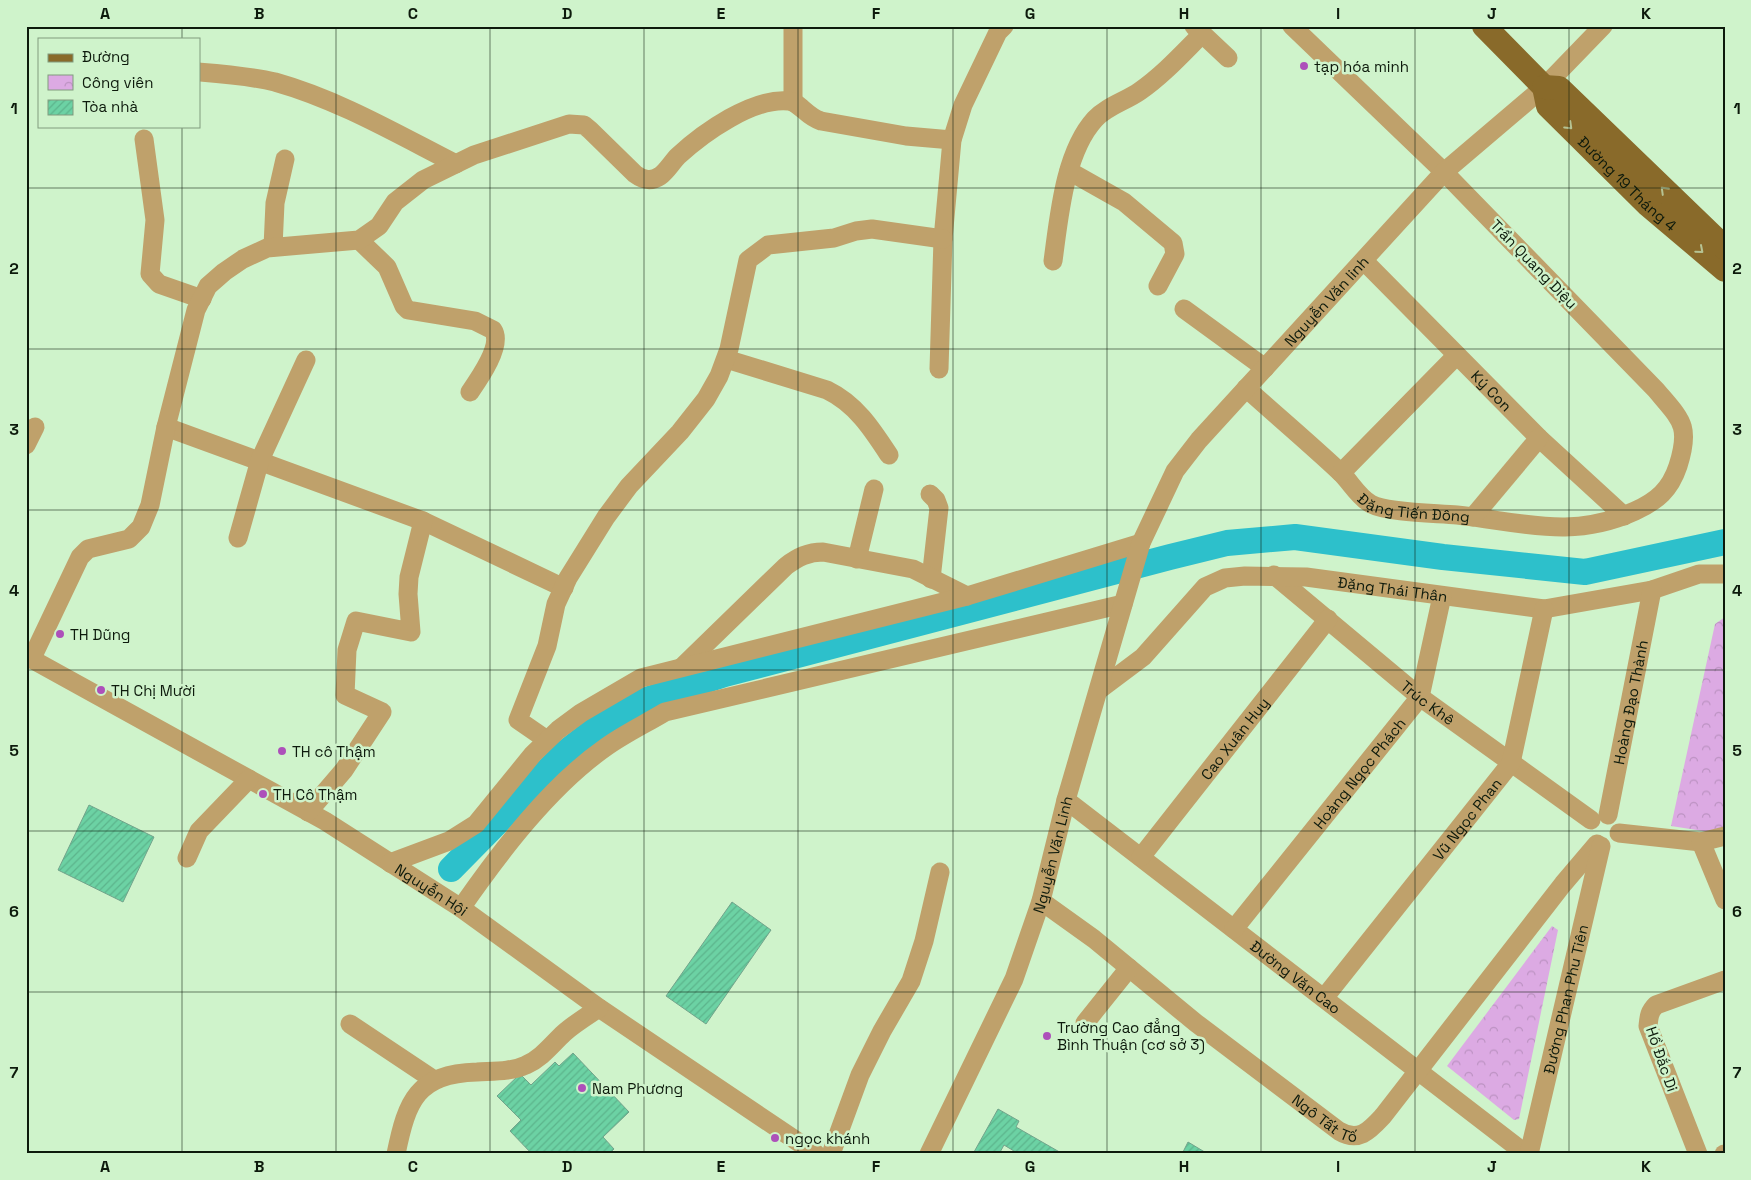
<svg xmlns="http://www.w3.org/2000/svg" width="1751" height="1180" viewBox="0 0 1751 1180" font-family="'Space Grotesk',sans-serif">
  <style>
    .park { fill: url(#park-crowns) }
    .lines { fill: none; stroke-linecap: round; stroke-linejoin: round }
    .river { stroke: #2dc0cb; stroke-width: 26 }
    .building { fill: url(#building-hatch); stroke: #72a38b }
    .minor { stroke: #bfa16b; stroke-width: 19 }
    .major { stroke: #896a2a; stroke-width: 24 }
    .oneway { stroke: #b6c393 }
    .grid { fill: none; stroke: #0d1a0c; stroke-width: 1; stroke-opacity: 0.55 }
    .poi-dot { fill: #ad50ba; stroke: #cff3cb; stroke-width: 2 }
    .labels { text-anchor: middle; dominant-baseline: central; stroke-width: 5; stroke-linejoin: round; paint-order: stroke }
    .poi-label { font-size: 15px; fill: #0d1a0c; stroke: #cff3cb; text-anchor: start }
    .street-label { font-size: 15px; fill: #0d1a0c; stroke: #cff3cb }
    .neatline { fill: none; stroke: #0d1a0c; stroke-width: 2 }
    .grid-label { font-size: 16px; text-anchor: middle; font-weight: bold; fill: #0d1a0c }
  </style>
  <defs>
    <pattern id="park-crowns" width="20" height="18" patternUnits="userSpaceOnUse" patternTransform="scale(1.25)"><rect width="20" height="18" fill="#dcaae3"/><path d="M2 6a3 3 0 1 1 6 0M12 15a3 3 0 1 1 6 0" fill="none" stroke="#bc92c2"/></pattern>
    <pattern id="building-hatch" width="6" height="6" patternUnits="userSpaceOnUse" patternTransform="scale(1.25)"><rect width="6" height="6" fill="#6cd2a4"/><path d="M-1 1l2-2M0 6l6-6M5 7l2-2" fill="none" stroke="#5cb48c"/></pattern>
  </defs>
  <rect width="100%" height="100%" fill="#cff3cb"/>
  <path class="park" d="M1725,617v214l-9,2 -45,-7 44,-202z
    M1552,926l6,4 -39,189 -5,1 -67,-54z"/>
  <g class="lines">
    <path class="river" d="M451,869l113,-115 43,-34 33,-18 85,-28 445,-117 57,-14 68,-6 148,20 142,15 140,-30"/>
  </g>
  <path class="building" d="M89,805l65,32 -31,65 -65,-32z
    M732,902l39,28 -65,94 -40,-28z
    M573,1053l56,59 -26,25 11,12 -5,5h-77l-22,-23 11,-11 -24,-24 23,-22 11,11 24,-23 4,4z
    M998,1109l21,12 -3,6 47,27h-44l-15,-9 -5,9 -25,-2z
    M1188,1142l20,12h-26z"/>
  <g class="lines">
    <g class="minor">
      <path d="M793,26v76"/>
      <path d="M1194,26l34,32"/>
      <path d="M199,72c25,2 51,4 76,10 64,18 122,52 181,82"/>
      <path d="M144,139l11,81 -5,54 9,10 43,15"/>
      <path d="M1069,171l55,31 49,41 2,11 -17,32"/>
      <path d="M359,240l28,27 17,39 4,4 67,11 18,9c10,15 -14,49 -23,62"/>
      <path d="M273,247l2,-44 10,-44"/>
      <path d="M1053,261c6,-43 11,-108 42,-142 12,-13 31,-18 45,-28 23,-16 42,-37 62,-57"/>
      <path id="s1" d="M1364,261l175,177 85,78"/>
      <path d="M1184,309l81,59"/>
      <path d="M726,359l101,31c29,14 45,39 62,65"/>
      <path d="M939,369l4,-130 9,-99 11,-35 35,-73 6,-6"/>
      <path id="s2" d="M1246,388c31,28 63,55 94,84 10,9 18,25 31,32 17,9 65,9 86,11 66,7 114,25 178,-4 22,-10 35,-21 43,-45 13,-41 3,-46 -22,-76l-212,-218 -152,-146"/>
      <path d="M166,427l257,94 141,67"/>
      <path d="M26,445l9,-18"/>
      <path d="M1341,473l116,-118"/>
      <path d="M930,494l6,6 3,8 -8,71"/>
      <path d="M1473,517l66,-79"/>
      <path d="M238,538l22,-78 46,-100"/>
      <path d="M857,559l17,-70"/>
      <path id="s3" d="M1274,575l146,122 171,123"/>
      <path id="s4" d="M26,656l299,165 136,87 138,100 217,146"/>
      <path d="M32,658l48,-101 8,-8 41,-10 12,-12 9,-22 16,-78 30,-117 12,-24 16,-14 19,-13 24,-11 92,-8 20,-14 16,-24 28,-22 51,-25 95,-31 15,1 6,5 45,44c8,6 16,8 25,2 7,-5 12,-14 18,-20 25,-23 75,-59 111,-55 10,1 18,16 32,20l85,15 46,4"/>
      <path d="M682,667l104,-101c12,-9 22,-14 37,-14l90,17 54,27"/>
      <path id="s5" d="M1099,690l44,-33 62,-70 20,-9 20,-2 61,1 238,32 108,-19 47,-16h26"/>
      <path d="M547,740l-29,-20 29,-74 9,-42 12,-26 38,-61 23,-31 51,-54 26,-33 13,-23 10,-27 19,-89 20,-15 66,-7 22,-7 16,-2 71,10"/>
      <path id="s6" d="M1066,800l460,354"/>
      <path d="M308,812l36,-42 38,-58 -37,-17 2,-45 9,-29 55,11 -3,-38 1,-17 14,-56"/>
      <path id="s7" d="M1608,815l44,-225"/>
      <path d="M1619,833l82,9 24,-6"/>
      <path d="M1701,842l24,58"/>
      <path id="s8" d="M1141,857l187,-238"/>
      <path d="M187,858l12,-27 50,-52"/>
      <path d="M390,863l59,-22 27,-17 57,-70 25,-24 23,-17 60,-35 326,-82 174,-53"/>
      <path id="s9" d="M1041,901l53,38 102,84 143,108c20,12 31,-1 44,-15l180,-232 34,-40"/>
      <path d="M461,908c39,-56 89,-122 145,-161 18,-13 39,-23 59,-35l458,-108"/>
      <path id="s10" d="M1234,929l186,-232 22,-101"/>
      <path id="s11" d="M1324,998l187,-235 33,-154"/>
      <path d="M1085,1023l44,-55"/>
      <path d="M350,1024l84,56"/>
      <path d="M396,1154c11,-54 21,-80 81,-82 16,-1 34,0 49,-7 16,-7 26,-21 38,-32 10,-9 23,-17 35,-25"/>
      <path d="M831,1154l29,-79 22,-44 29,-50 13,-40 16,-69"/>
      <path id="s12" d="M929,1154l85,-175 27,-78 25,-101 75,-257 34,-72 24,-31 245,-268 100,-85 59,-61"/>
      <path id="s13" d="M1529,1154l72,-308"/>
      <path d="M1698,1154l-50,-128c1,-9 1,-14 8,-21l69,-25"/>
      <path d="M1724,1154h1"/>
    </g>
    <g class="major">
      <path id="s14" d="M1484,26l60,61 4,19 99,98 78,66"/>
      <path d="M1544,87l15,1 166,160"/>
    </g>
  </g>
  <defs><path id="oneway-chevron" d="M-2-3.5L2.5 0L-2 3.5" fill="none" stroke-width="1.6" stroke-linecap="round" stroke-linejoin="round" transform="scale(1.25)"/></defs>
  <g class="oneway">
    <use href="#oneway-chevron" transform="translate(1569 126) rotate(44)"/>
    <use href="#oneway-chevron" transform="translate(1664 190) rotate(-136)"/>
    <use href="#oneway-chevron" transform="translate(1700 250) rotate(41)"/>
  </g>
  <path class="grid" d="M182,26v13M336,26v1128M490,26v1128M644,26v1128M798,26v1128M953,26v1128M1107,26v1128M1261,26v1128M1415,26v1128M1569,26v1128M182,126v1028M26,188h1699M26,349h1699M26,510h1699M26,670h1699M26,831h1699M26,992h1699"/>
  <g class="poi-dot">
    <circle cx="1304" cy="66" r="5"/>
    <circle cx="60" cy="634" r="5"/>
    <circle cx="101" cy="690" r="5"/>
    <circle cx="282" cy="751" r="5"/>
    <circle cx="263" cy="794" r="5"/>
    <circle cx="1047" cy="1036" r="5"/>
    <circle cx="582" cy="1088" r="5"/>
    <circle cx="775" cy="1138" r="5"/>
  </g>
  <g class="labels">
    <g class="poi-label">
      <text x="1314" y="66">tạp hóa minh</text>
      <text x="70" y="634">TH Dũng</text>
      <text x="111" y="690">TH Chị Mười</text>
      <text x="292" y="751">TH cô Thậm</text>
      <text x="273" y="794">TH Cô Thậm</text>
      <text x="1057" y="1027">Trường Cao đẳng<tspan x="1057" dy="17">Bình Thuận (cơ sở 3)</tspan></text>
      <text x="592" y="1088">Nam Phương</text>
      <text x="785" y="1138">ngọc khánh</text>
    </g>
    <g class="street-label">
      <text stroke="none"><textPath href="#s14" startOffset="216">Đường 19 Tháng 4</textPath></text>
      <text transform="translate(1534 264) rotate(46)">Trần Quang Diệu</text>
      <text stroke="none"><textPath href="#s12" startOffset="956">Nguyễn Văn linh</textPath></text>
      <text stroke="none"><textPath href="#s1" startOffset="182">Ký Con</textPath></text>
      <text stroke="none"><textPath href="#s2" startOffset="214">Đặng Tiến Đông</textPath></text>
      <text stroke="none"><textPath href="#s5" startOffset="339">Đặng Thái Thân</textPath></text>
      <text stroke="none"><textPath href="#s3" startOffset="200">Trúc Khê</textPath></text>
      <text stroke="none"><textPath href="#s7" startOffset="115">Hoàng Đạo Thành</textPath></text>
      <text stroke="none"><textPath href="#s8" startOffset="151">Cao Xuân Huy</textPath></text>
      <text stroke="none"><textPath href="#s10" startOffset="200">Hoàng Ngọc Phách</textPath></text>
      <text stroke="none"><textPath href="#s11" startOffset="229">Vũ Ngọc Phan</textPath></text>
      <text stroke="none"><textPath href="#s12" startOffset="325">Nguyễn Văn Linh</textPath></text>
      <text stroke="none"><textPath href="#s4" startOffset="468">Nguyễn Hội</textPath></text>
      <text stroke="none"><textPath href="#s6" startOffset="290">Đường Văn Cao</textPath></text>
      <text stroke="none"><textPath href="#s13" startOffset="159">Đường Phan Phu Tiên</textPath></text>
      <text transform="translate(1662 1059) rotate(71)">Hồ Đắc Di</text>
      <text stroke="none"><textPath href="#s9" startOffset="358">Ngô Tất Tố</textPath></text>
    </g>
  </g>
  <rect width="1751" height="1180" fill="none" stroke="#cff3cb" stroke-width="55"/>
  <rect x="38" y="38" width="162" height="90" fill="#cff3cb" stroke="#819c7f"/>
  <rect x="48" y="54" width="25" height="8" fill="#896a2a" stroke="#819c7f"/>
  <text x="82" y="62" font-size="15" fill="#0d1a0c">Đường</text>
  <rect x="48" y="75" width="25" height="15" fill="url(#park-crowns)" stroke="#819c7f"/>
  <text x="82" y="88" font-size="15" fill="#0d1a0c">Công viên</text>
  <rect x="48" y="100" width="25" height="15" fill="url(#building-hatch)" stroke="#819c7f"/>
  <text x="82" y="112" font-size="15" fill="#0d1a0c">Tòa nhà</text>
  <rect x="28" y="28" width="1696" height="1124" class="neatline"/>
  <g class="grid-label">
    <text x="105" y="19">A</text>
    <text x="259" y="19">B</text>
    <text x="413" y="19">C</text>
    <text x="567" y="19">D</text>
    <text x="721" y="19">E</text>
    <text x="876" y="19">F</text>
    <text x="1030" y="19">G</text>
    <text x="1184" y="19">H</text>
    <text x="1338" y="19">I</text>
    <text x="1492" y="19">J</text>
    <text x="1646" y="19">K</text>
    <text x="14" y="114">1</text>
    <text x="1737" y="114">1</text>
    <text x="14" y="274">2</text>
    <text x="1737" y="274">2</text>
    <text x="14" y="435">3</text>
    <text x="1737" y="435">3</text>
    <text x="14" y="596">4</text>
    <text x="1737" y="596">4</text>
    <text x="14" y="756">5</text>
    <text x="1737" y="756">5</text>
    <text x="14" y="917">6</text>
    <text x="1737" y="917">6</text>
    <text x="14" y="1078">7</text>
    <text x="1737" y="1078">7</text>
    <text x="105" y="1172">A</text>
    <text x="259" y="1172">B</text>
    <text x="413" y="1172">C</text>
    <text x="567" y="1172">D</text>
    <text x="721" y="1172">E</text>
    <text x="876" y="1172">F</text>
    <text x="1030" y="1172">G</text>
    <text x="1184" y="1172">H</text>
    <text x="1338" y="1172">I</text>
    <text x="1492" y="1172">J</text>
    <text x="1646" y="1172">K</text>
  </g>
</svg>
